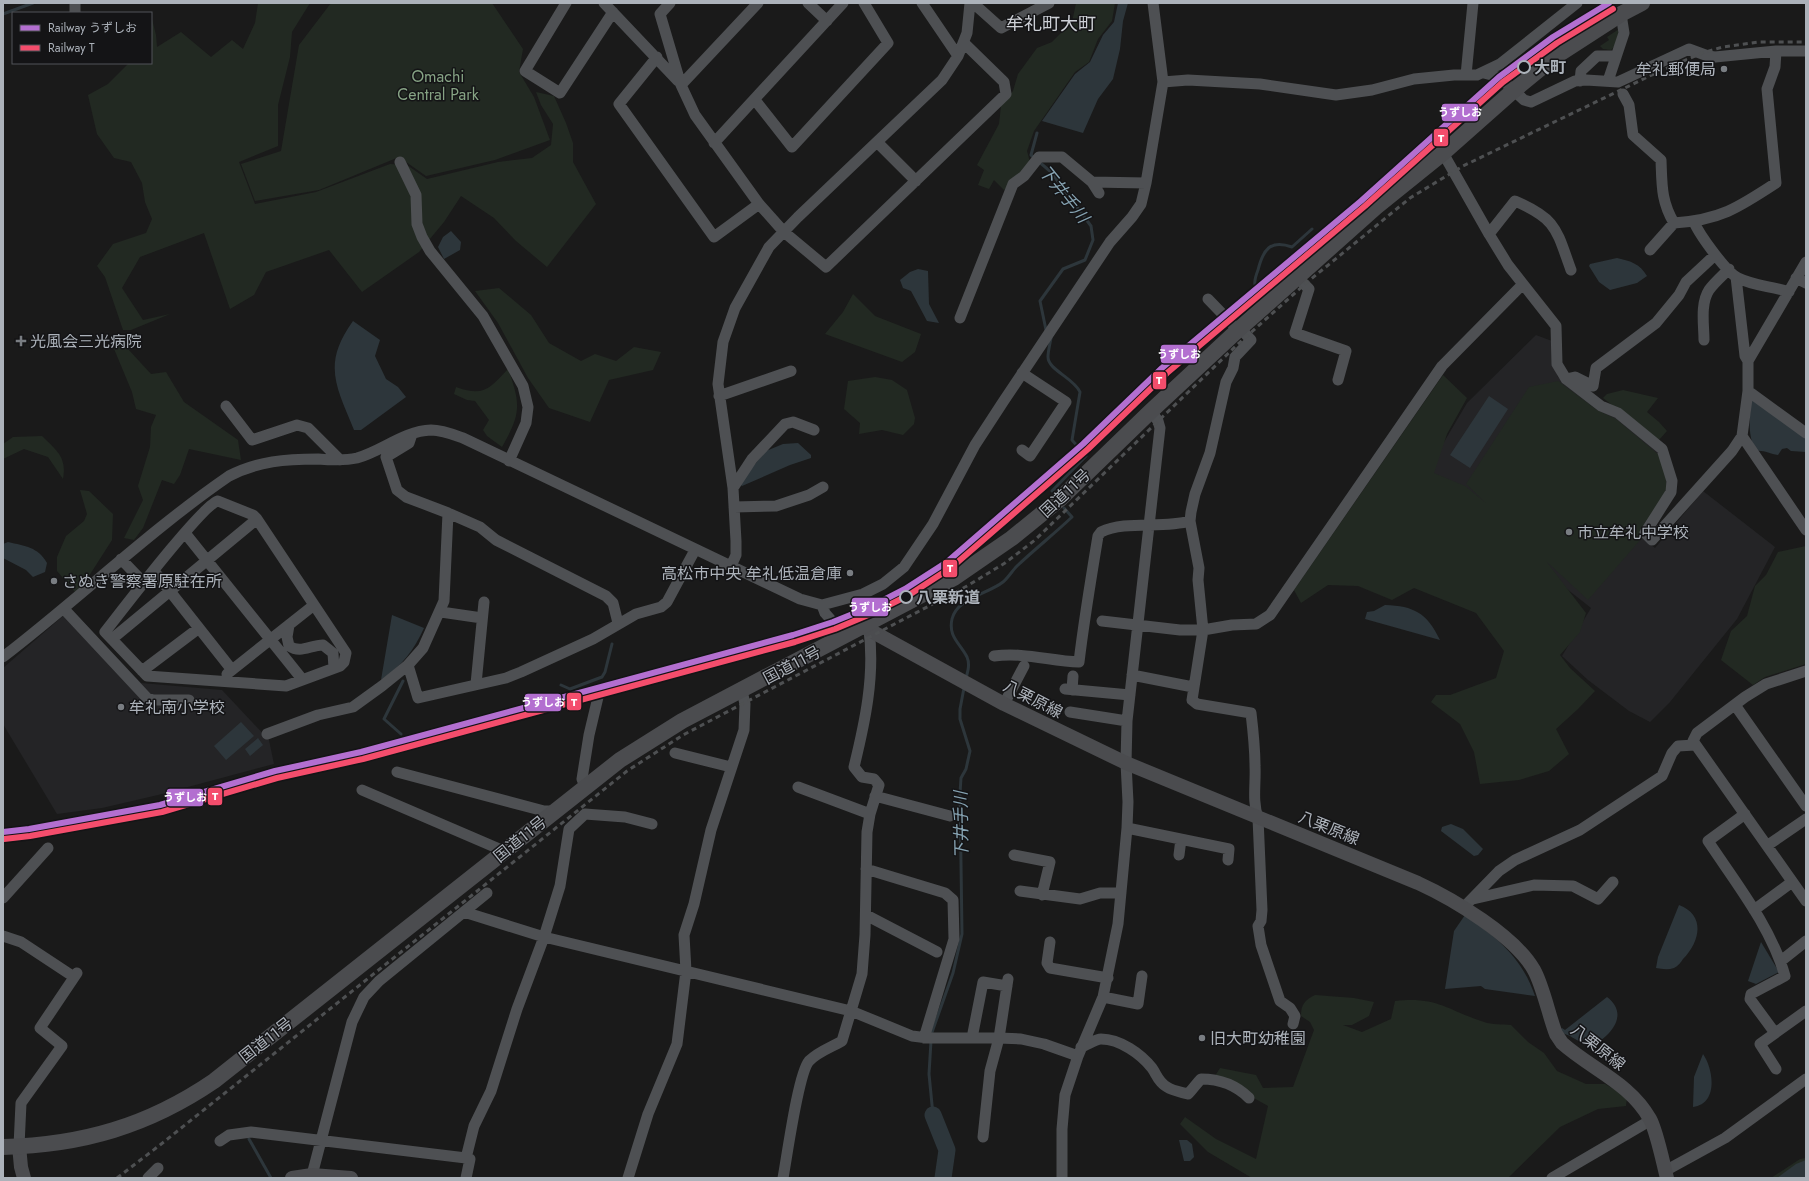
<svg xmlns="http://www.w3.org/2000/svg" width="1809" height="1181" viewBox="0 0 1809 1181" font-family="Jost,'Noto Sans JP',sans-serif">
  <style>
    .built { fill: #242426 }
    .green { fill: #222922 }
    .water { fill: #2d363b }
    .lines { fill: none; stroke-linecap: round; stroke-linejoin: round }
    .stream { stroke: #2d363b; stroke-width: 3 }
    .river { stroke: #2d363b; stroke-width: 17 }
    .minor { stroke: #4e5053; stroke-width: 11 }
    .major { stroke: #4b4c4f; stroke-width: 14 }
    .highway { stroke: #4b4c4f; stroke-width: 16 }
    .rail { stroke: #4e5052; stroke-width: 3; stroke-dasharray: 5 4; stroke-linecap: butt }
    .rail-1-casing { stroke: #141416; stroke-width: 9 }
    .rail-2-casing { stroke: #141416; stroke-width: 9 }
    .rail-1 { stroke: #b36fd0; stroke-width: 6 }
    .rail-2 { stroke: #f44d6c; stroke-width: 6 }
    .stop-dot { fill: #141416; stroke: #acb2ba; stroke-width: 2 }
    .poi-dot { fill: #797d82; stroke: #141416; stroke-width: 1.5 }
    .labels { text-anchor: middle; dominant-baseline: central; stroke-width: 3; stroke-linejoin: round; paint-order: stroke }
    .stop-label { font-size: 16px; font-weight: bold; fill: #acb2ba; stroke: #141416; text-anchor: start }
    .poi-label { font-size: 16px; fill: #acb2ba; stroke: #141416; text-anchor: start }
    .park-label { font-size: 16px; fill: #86a384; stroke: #141416 }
    .street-label { font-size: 16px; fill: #acb2ba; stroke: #141416 }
    .water-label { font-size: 17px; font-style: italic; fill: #86a3b2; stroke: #141416 }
    .quarter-label { font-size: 18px; fill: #cdd0d6; stroke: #141416 }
    .line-badge { stroke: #141416; stroke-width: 1.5 }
    .badge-label { font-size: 11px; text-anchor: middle; font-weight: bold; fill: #fff }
  </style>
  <rect width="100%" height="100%" fill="#1a1a1a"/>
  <path class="built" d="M1536,335l16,6 2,26 4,10 40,32 19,8 43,36 9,35 -27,50 13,10 48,-57 72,56 -38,72 -67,83 -20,20 -21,-11 -41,-31 -26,-24 29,-48 -167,-132 43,-73z
    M71,609l70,74 81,7 47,50 5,24 -116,31 -56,13 -45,6 -54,-90v-56z"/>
  <path class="green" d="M258,3h52l-18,29 -2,25 -12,48v41l-39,16 16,42 61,-12 74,-28 17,1 20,14 71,-17 34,-4 19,-13 2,-21 -12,-19 -5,-13 18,4 12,27 7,20v19l23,42 -49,63 -31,-26 -22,-23 -33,-22 -17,26 -25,30 -57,40 -33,-42 -63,22 -12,23 -24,14 -26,-76 -64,24 -18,31 21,32 27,-6 -39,16h-8l-18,-53 -8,-11 16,-22 33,-11 6,-14 -7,-17 -3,-19 -11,-21 -17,-4 -17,-24 -9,-39 20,-11 21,-21h22l1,-44 4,16 1,12 24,-15 30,25 21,-17 11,9 12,-26z
    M331,3h161l31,46 -4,23 15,25 16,43 -55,20 -69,16 -27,-19 -80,33 -64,11 -14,-37 40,-13 18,-106z
    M1076,3h39l-3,18 -14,18 -9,23 -14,10 -41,59 -7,20 3,11 -9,14 -17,14 -10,-10 -5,9 -11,-4 6,-15 -7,-5 22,-41 2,-18 12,-15 5,-17 19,-26 15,-6 20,-20z
    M1619,29l-3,16 -5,5 -8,-1 -3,-3 9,-6 -2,-3z
    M499,288l32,27 18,28 32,18 14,-7 21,7 18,-14 27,5 -8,18 -44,10 -19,42 -41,-14 -21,-30 -30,-55 -23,-32z
    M853,294l22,22 46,18 -6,18 -13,10 -77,-28 18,-22z
    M122,340l6,9 23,25 15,-2 18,30 54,38 3,20 -52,-11 -9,26 -6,9 -12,-4 -19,48 -9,12 -10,-2 19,-38 -5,-14 12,-39 1,-20 5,-12 -20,-6 -4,-17 -20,-48z
    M508,369c13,35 13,45 -6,78l-15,-11 -4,-6 6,-10 -14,-19 -8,-1 -13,-6 2,-7c28,10 33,2 52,-18z
    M1443,375l24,23 -20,36 -13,39 31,13 21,17 -20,-19 63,-97 29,-6 39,29 19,9 43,36 7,19v15l-4,9 -18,26 -3,15 -53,61 -42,-39 40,52 -6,19 -20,23 10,13 25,23 -17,18 -22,20 13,25 -20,17 -30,9 -39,4 -6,-32 -14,-28 -29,-22 5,-7h14l46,-17 8,-27 -28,-38 -62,-25 -22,12 -34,-14 -30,-1 -27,18 -7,-13z
    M875,377l17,3 15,10 8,28 -1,6 -11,11 -21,-5 -23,4 1,-11 -16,-14 4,-28z
    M1623,390l35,8 -11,14 12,10 8,9 -9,10 -55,-43 4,-4z
    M42,436c15,15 25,21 21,43l-15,-22 -24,-8 -21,10v-15l10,-7z
    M80,490l9,1 24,23 -1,26 -23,36 -1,6 -13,10 -18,-21v-14l9,-21 18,-15 3,-7z
    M1806,546v118l-41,13 -12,8 -32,-25 10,-29 16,-15 8,-30 11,-11 12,-23z
    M1315,995l39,3 20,4 -5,14 -17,9h-9l19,7 29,-13 4,-18c42,-5 52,9 89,21 8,3 19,2 27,3l17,17 16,11 13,18 29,13h19l22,13 -1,9 -28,3 -38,18 -52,51h-256l-44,-26 -28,-28 5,-7 31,22 40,20 12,-53 -53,-30 5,-8 36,7 7,13 30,-1 21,-57 -4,-8 -9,-6c0,-12 4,-16 14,-21z
    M1806,1158v20h-35l29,-19z"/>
  <path class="water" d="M1118,3h10l-5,18 -3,28 -7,30 -15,20 -15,34 -41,-12 33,-47 15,-12 13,-27 11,-13z
    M451,231l10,11 -1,8 -16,9 -6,-12 5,-10z
    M1617,258c14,3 23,6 30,18l-10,7 -27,7 -11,-8 -10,-16 1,-2z
    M918,269l10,2 1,33 10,19 -12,-2 -16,-30 -8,-3 -3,-8 10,-8z
    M353,321l27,19 -5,16 11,23 12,8 8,10 -45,33h-7c-18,-44 -32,-66 -1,-109z
    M1489,396l19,13 -38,59 -20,-13z
    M1754,400l52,35v17l-15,-1 -4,-3 -5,1 -4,6c-8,-1 -14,-5 -22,-4 -9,-16 -6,-32 -5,-50z
    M798,443l13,12v3l-21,7 -48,21 -3,-3 27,-32 17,-7z
    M8,542c17,4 30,5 39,21l-2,9 -12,5 -7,-7 -23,-12v-14z
    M1385,605c29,1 42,8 55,35l-75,-21 2,-7 7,-1z
    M392,615l32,13c-10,22 -22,38 -43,52z
    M241,722l13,14 -28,24 -12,-14z
    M258,738l5,7 -13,11 -5,-7z
    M1451,824l12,5 20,20 -5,6 -4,1 -33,-25 1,-4z
    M1679,905c27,10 21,37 4,54 -2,3 -5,7 -9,9 -6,2 -12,1 -18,0l2,-11z
    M1465,915c32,23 57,42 70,81l-50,-7 -4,-3 -36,3 9,-58z
    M1761,942l18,30 -23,12 -8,-3z
    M1607,997c16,12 12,27 -1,39 -4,3 -7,7 -13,8 -7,1 -17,-4 -23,-8 -5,-2 -7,-2 -10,-6l2,-2 3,2z
    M1703,1054c11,16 15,50 -10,53l1,-30z
    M1179,1140h8l5,4 2,13 -4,4h-6z
    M1806,1160v18h-29l19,-14z"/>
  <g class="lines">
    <path class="stream" d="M3,14l30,-11
      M1037,133l-6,22 20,17 40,54 2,14 -8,20 -22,9 -23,32 6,29
      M1255,285c-1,-5 1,-10 3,-15 5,-20 12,-31 34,-23l20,-18
      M1051,338c-1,6 -3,13 -3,19 0,13 26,21 32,35l-8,48 14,16 -34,35
      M966,678c2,-7 4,-14 1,-21 -7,-14 -19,-20 -15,-38 5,-21 36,-25 51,-37 5,-4 9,-11 14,-16 18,-17 37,-32 55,-49l-8,-9
      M561,685l9,4 32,-12 3,-5 7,-28
      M401,734l-17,-15 19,-38
      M931,1035l22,-62 9,-39 -2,-141 1,-15 5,-9 4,-18 -10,-32v-10l4,-21
      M931,1041l-2,33 4,41
      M249,1139l22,39"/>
    <path class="river" d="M933,1115l14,35 -4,28"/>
    <path class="minor" d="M75,3v10
      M566,3l-41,68 35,22 53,-81
      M604,3l74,78
      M670,3l-10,11 21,71 14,30 64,89 25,28 42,35 180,-173 -2,-12 -40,-39
      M808,3l19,18
      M922,3l36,53
      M973,3l28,25 48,-25
      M657,57l-38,47 95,133 45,-33
      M1484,73l15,4 25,23 7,2 44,-21 11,-1 32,2 71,-33 19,7 7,1 61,-6h30
      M1466,75l7,-72
      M1580,81l1,-10 16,-15h19
      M1608,81l16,-48 -3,-19
      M1163,82l25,-2 72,4 76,11 36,-5 42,-11 40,-4h23l23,-11 77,-61
      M681,85l77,-82
      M1623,94l6,11 4,30 28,25c1,25 0,41 13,63
      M755,100l37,47 96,-104 -24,-40
      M877,142l39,39
      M714,143l129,-140
      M1443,153l46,81 19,31 48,61 1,38 9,15 35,27 17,7 44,36 10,32 -1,11 -26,41 7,7 80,-89 10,-15 6,-45v-30l58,-99
      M400,162l16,33 1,29 5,13 8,14 53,65 40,70 5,21 -2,16 -17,38
      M1092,182l54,1
      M1694,222c5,12 32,50 44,56 16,8 34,8 51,14
      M1489,234l26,-33c42,18 41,28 56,69
      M1650,250l24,-27c46,-3 64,-15 102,-40l-9,-94 8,-22 1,-16
      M1297,277l12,12 -14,44 51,18 -8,29
      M1736,277l9,79 3,5
      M1796,278l10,5
      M1208,299l30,31
      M960,318l53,-134 11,-8 15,-19h23l30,25 7,11
      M1240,328l11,12 -16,17 -2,11 -7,14 -16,71 -15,41 -4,18 -1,9 9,47 -1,12 5,50 -11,70 5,4 54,9c2,17 4,35 4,53 1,18 -3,34 3,52l4,92 -1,11 -3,5 3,19 19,56 10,7 5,8 -2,8
      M1704,340c0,-15 -4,-36 5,-50 5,-7 13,-14 20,-21
      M1022,373l44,29 -36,54 -8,-6
      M1566,379l9,-2 18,9 3,-18 60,-45 23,-28 7,-13 29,-27
      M1748,391l58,42
      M719,396l72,-25
      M226,406l26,34 45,-15 11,3 32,32
      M412,434l-3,9 -23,14 11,33 9,7 42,16 -4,88 -21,47 -15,17 10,33 88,-20 15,-6 72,-33 43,-25 25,-7 6,-5 28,-52
      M1742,436l64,94
      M733,488l19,-29 33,-35 8,-2 21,8
      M218,501l35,14 4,4 89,134 -2,9 -4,4 -54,20 -139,-10 -42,-44c15,-19 98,-128 113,-131z
      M734,507l42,-1 33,-11 14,-8
      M448,513l32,14 16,13 110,56 7,7 5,20
      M185,533l117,146
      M121,559l23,24
      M731,566l5,-11v-14l-3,-53 -15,-104 5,-42 12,-34 34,-61 29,-30 144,-137 16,-24 9,-23 3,-30
      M154,571l78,99
      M822,605l3,8 20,23
      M64,609l83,89 6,2h36
      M441,612l41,6
      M1102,621l78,9h23l29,-5 24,-1 14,-9 172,-249 80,-81
      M289,625l-2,12 2,9c12,8 21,-1 34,-1l10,8 1,15
      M112,639l145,-120
      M994,656c30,-4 56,5 85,6 5,-42 12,-84 19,-126l3,-4c25,-12 62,-3 89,-11
      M3,657c77,-59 146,-126 226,-181 29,-15 57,-17 89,-17 12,1 26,2 39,-1 25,-7 47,-27 74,-28 11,0 21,4 32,8l337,161 22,6 41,-11 20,-10 21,-17 29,-43 42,-79 28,-43 107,-160 22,-25 9,-13 5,-21 17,-101 -10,-79
      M142,671l57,-43
      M1806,671l-40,13 -21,13 -48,36 -4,8 113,160
      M227,674l87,-69
      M1132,675l61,12
      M476,684l8,-82
      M1065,689l65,6
      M1072,690l1,-14
      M1004,704l20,-38
      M1735,705l71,101
      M1070,712l57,9
      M267,734l51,-19 35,-8 29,-21 26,-21
      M675,753l56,14
      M397,772l147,39h10
      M585,786l-3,-7 7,-44 10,-42
      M798,787l72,27
      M362,790l142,61
      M875,796l75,20
      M1745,814l-37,27c28,42 63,86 77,135l-34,18 -1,5 25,34
      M1127,828l102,21 -1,11
      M1768,845l38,-26
      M1014,855l36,7 -8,33
      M1179,855l2,-16
      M866,869l79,24 8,7 1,39 -30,99
      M1020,891l60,8 20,-6h21
      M3,898l45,-50
      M1473,899l61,-14 39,1 25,13 15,-17
      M1463,908l36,-37 16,-11 65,-30 82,-54 10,-23 6,-7 17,-1
      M1754,910l38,-28
      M464,912l80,25 307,74 61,25 16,2h71l22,1 23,5 34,12
      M866,915l71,37
      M3,936l18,6 53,35
      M1050,942l-3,21 3,5 58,10
      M1781,961l25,-20
      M1103,997l35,7 4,-28
      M972,1038l11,-56 24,4
      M1081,1047c6,-2 15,-8 20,-8 19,0 40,15 51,29 5,7 6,14 15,19 6,4 14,5 21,7 5,-5 8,-10 13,-15 19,0 35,6 48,19
      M1776,1069l-16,-25 46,-33
      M983,1137l7,-66 9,-33 9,-59
      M220,1141l9,-6 22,-3 215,26
      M19,1146l2,-43 41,-57 -22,-18 37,-55
      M1665,1171l60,-33 81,-59
      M312,1175l40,-153 12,-25 15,-16 108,-88
      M148,1178l10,-10
      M466,1178l4,-19 -4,-1 8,-32 17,-35 26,-82 27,-72 16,-51 9,-57 16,-15 40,3 27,7
      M628,1178l20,-64 29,-70 9,-73 -2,-36 10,-31 17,-74 33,-100 1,-26 -3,-13
      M783,1178c4,-21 15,-104 26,-117 10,-10 21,-13 33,-20l20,-67 3,-39 2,-103 3,-18 9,-29 -5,-6 -12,-2 -8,-10c11,-45 21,-91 15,-137
      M1062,1178v-49l3,-34 13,-39 25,-59 15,-73 9,-96 1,-26 -2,-39 1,-42 33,-293 -2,-7 -7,-10
      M1552,1178l99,-58"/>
    <path class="major" d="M864,627l140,77 122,59 292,120c35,16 97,53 116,87 9,16 15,46 22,64l6,9c29,26 68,40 88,76 7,13 13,44 17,59
      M19,1146l2,21 3,11
      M292,1178l20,-3 39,3"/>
    <path class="highway" d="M3,1147c79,-2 145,-21 211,-66l406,-321 62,-39 272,-143 58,-40 48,-39 91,-88 87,-81 138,-123 67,-54 70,-62 40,-33 68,-44 21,-11"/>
    <path class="rail" d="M117,1178l43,-33 467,-374 56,-36 284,-149 38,-23 30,-23 202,-195 68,-61 105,-86 53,-32 195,-94 44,-19 21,-6 36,-5h47"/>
    <g class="rail-1-casing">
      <path id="rail-1" d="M3,832l26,-3 131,-24 115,-34 86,-19 432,-117 40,-13 37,-15 35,-18 42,-27 136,-118 79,-76 199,-167 138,-124 54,-40 56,-34"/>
    </g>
    <g class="rail-2-casing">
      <path id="rail-2" d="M4,839l26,-3 132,-24 115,-34 86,-19 432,-117 40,-13 38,-16 36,-18 43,-28 136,-118 79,-76 198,-167 138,-124 54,-39 56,-34"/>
    </g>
    <use href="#rail-1" class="rail-1"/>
    <use href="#rail-2" class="rail-2"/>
  </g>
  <g class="stop-dot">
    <circle cx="1524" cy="67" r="6"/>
    <circle cx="906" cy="597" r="6"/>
  </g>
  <g class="poi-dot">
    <circle cx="1724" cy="69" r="4"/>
    <path d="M19 335h4v4h4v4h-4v4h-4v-4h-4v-4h4z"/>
    <circle cx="1569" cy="532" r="4"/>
    <circle cx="850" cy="573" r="4"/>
    <circle cx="54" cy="581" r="4"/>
    <circle cx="121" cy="707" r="4"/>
    <circle cx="1202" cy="1038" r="4"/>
  </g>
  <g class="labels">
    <g class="stop-label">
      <text x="1534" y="67">大町</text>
      <text x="916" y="597">八栗新道</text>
    </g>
    <g class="poi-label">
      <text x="1716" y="69" text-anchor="end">牟礼郵便局</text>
      <text x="30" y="341">光風会三光病院</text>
      <text x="1577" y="532">市立牟礼中学校</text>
      <text x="842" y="573" text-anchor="end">高松市中央 牟礼低温倉庫</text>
      <text x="62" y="581">さぬき警察署原駐在所</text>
      <text x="129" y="707">牟礼南小学校</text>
      <text x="1210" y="1038">旧大町幼稚園</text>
    </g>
    <g class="park-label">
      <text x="438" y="76">Omachi<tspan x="438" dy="18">Central Park</tspan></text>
    </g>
    <g class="street-label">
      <text transform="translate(1065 493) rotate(-43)">国道11号</text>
      <text transform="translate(792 665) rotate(-28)">国道11号</text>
      <text transform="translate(1033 699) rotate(27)">八栗原線</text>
      <text transform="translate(1329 828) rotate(22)">八栗原線</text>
      <text transform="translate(520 839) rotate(-39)">国道11号</text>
      <text transform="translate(266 1040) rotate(-38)">国道11号</text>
      <text transform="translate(1598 1047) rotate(38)">八栗原線</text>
    </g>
    <g class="water-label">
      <text transform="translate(1064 194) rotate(51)">下井手川</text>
      <text transform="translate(961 825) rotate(-91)">下井手川</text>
    </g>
    <g class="quarter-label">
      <text x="1051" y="24">牟礼町大町</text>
    </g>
  </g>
  <g class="line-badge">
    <rect x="1441" y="103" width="38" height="19" rx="4" fill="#b36fd0"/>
    <rect x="1433" y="128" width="16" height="19" rx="4" fill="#f44d6c"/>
    <rect x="1160" y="344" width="38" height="20" rx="4" fill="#b36fd0"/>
    <rect x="1152" y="371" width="15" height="19" rx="4" fill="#f44d6c"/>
    <rect x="942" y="559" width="16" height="19" rx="4" fill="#f44d6c"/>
    <rect x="851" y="597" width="38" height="20" rx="4" fill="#b36fd0"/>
    <rect x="566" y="692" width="16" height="19" rx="4" fill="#f44d6c"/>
    <rect x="524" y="693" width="38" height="19" rx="4" fill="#b36fd0"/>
    <rect x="207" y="787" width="16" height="19" rx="4" fill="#f44d6c"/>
    <rect x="166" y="788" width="38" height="19" rx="4" fill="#b36fd0"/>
  </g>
  <g class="badge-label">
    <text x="1460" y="116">うずしお</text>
    <text x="1441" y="142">T</text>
    <text x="1179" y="358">うずしお</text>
    <text x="1159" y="384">T</text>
    <text x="950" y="572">T</text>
    <text x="870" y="611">うずしお</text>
    <text x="574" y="706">T</text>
    <text x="543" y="706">うずしお</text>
    <text x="215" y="800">T</text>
    <text x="185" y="801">うずしお</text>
  </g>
  <rect width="1809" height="1181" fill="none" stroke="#acb2ba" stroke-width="8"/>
  <rect x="12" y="12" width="140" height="52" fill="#141416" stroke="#515358"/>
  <rect x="20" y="25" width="20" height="6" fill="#b36fd0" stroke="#515358"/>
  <text x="48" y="32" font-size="12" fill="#acb2ba">Railway うずしお</text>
  <rect x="20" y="45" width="20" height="6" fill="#f44d6c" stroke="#515358"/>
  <text x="48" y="52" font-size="12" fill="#acb2ba">Railway T</text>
</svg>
